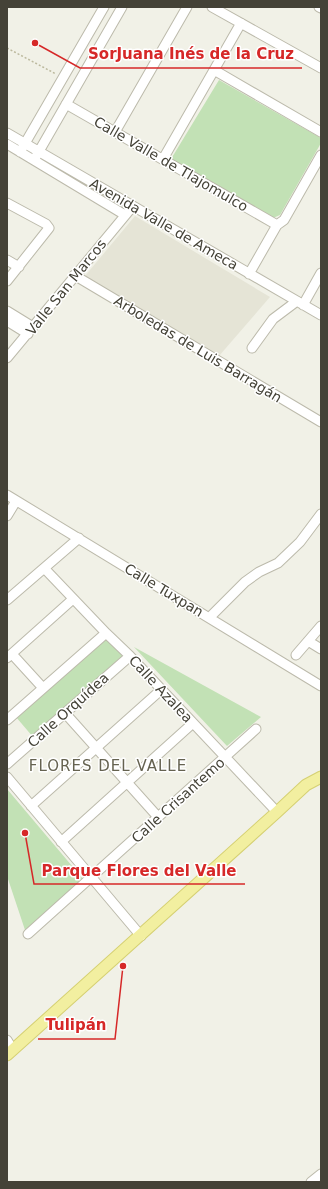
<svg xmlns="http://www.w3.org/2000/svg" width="328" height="1189" viewBox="0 0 328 1189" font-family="'DejaVu Sans',sans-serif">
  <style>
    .residential { fill: #e5e4d6 }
    .green { fill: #c2e1b5 }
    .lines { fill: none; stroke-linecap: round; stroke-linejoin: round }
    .minor-casing { stroke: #bcbaab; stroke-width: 11 }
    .major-casing { stroke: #d5d072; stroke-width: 13 }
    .path { stroke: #bcb99e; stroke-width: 1.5; stroke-dasharray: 2 2; stroke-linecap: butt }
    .minor { stroke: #fff; stroke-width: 9 }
    .major { stroke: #f2efa0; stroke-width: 11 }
    .labels { text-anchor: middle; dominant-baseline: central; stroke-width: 3; stroke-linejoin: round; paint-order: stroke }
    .street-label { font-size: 14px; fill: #444237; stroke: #fff }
    .neighbourhood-label { font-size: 15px; letter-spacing: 1px; fill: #656250; stroke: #fff }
    .leader { fill: none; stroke: #d62828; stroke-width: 1.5 }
    .callout-dot { fill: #d62828; stroke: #fff; stroke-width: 1.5 }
    .callout-label { font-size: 15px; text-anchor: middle; font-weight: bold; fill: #d62828; stroke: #fff; stroke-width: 3; stroke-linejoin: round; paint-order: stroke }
  </style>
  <rect width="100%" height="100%" fill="#f1f1e7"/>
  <path class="residential" d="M135,216l135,81 -51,59 -134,-80z"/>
  <path class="green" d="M219,80l102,58v5l-41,72 -7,3 -102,-59z
    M106,637l17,19 -90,81 -17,-20z
    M134,647l127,70 -34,29z
    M7,789l76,90 -58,51 -18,-54z"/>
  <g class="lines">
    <g class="minor-casing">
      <path id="minor" d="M212,7l109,61
        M319,7l2,1
        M214,70l107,62
        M66,104l211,121
        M115,132l72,-125
        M7,133l314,182
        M7,144l118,71
        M20,152l84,-145
        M163,159l78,-136
        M34,160l88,-153
        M7,203l39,21 3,4 -42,53
        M7,260l12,7
        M249,274l28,-49 7,-5 37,-65
        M74,275l247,147
        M303,305l18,-32
        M7,311l26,16
        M7,321l21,13
        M252,348l21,-29 24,-18
        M7,358l126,-152
        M7,495l314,191
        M7,516l9,-15
        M44,568l62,65 24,23 147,156
        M7,600l72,-62
        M210,617l35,-35 14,-10 19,-9 22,-21 21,-28
        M308,641l13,8
        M12,654l31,34
        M296,655l25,-29
        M7,658l66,-59
        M65,713l93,104
        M7,720l99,-87
        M7,764l123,-108
        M7,777l134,159
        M31,806l131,-117
        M61,842l132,-119
        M28,934l228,-205
        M7,1040l6,10
        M311,1182l10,-8"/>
    </g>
    <g class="major-casing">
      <path id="major" d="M7,1055l270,-243 29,-27 15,-8"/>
    </g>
    <path class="path" d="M7,48l49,26"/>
    <use href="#minor" class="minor"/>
    <use href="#major" class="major"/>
  </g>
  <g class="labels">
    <g class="street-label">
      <text transform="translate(171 164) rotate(30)">Calle Valle de Tlajomulco</text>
      <text transform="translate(164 224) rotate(30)">Avenida Valle de Ameca</text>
      <text transform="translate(66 287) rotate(-51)">Valle San Marcos</text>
      <text transform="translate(198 349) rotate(31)">Arboledas de Luis Barragán</text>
      <text transform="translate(164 590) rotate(31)">Calle Tuxpan</text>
      <text transform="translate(161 689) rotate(47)">Calle Azalea</text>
      <text transform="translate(68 710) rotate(-42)">Calle Orquídea</text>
      <text transform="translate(178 800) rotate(-42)">Calle Crisantemo</text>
    </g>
    <g class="neighbourhood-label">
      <text x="108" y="766">FLORES DEL VALLE</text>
    </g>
  </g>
  <path class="leader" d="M35 43L80 68H302M25 833L34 884H245M123 966L115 1039H38"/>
  <g class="callout-dot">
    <circle cx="35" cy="43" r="4"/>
    <circle cx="25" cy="833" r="4"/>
    <circle cx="123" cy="966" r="4"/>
  </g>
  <g class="callout-label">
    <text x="191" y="59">SorJuana Inés de la Cruz</text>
    <text x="139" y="876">Parque Flores del Valle</text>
    <text x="76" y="1030">Tulipán</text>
  </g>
  <rect width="328" height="1189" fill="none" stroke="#444237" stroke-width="16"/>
</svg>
